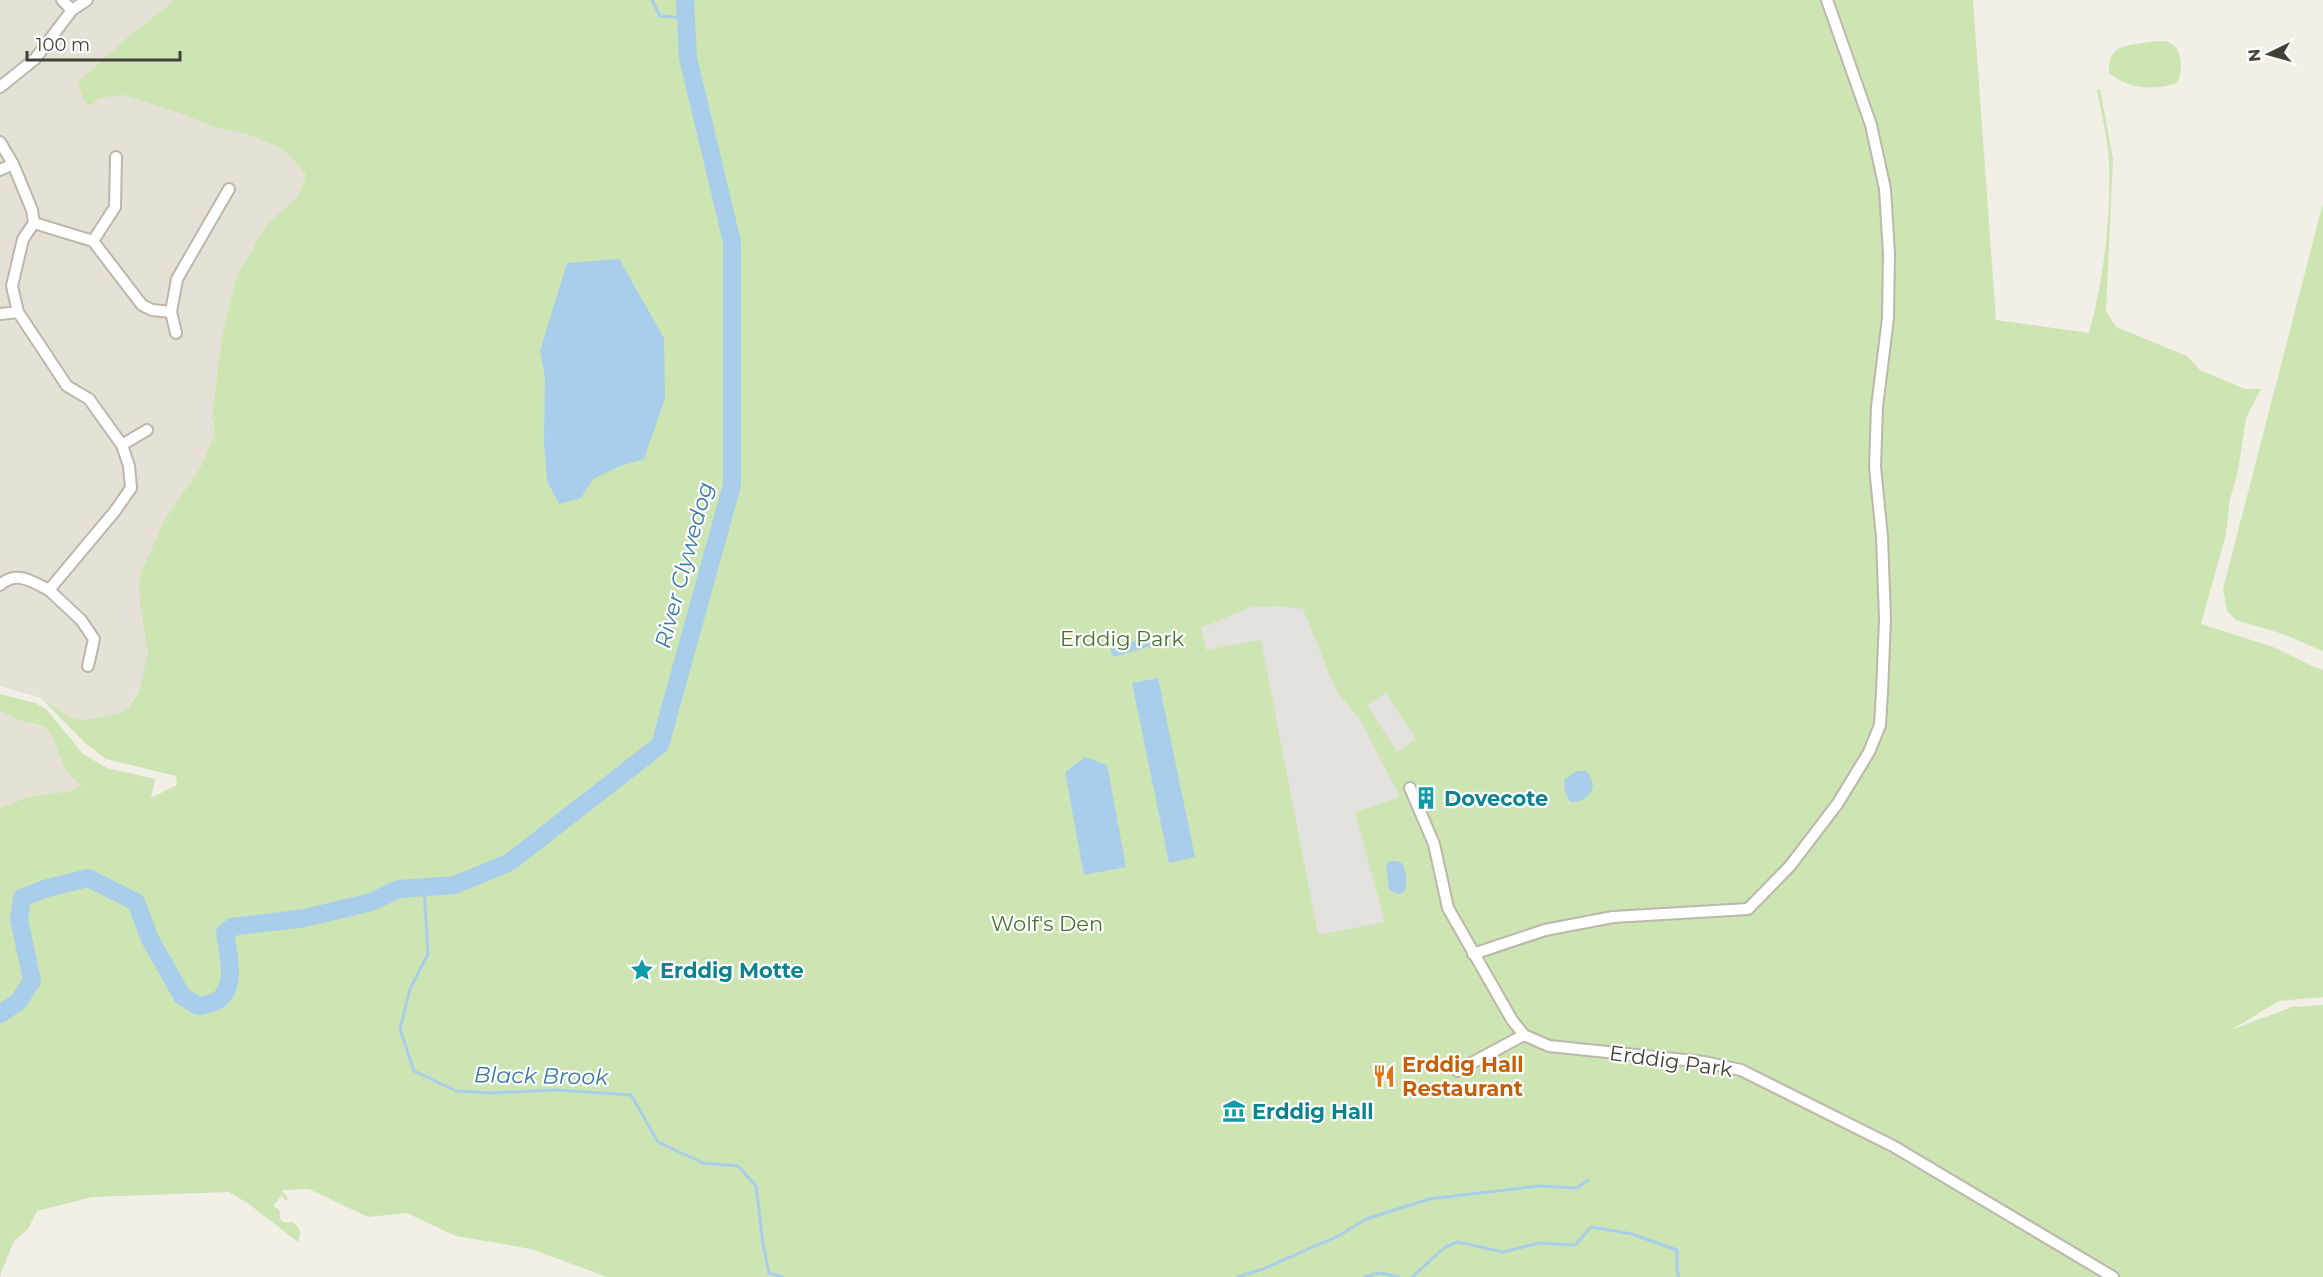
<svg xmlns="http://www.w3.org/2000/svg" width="2323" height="1277" viewBox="0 0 2323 1277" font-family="Montserrat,sans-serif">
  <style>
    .residential { fill: #e6e1d6 }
    .green { fill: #cde4b3 }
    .parking { fill: #e4e2df }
    .water { fill: #a8ceeb }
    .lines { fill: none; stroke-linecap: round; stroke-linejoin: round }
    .stream { stroke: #a8ceeb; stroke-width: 3 }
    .river { stroke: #a8ceeb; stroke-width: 18 }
    .minor-casing { stroke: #bdb7ab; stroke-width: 14 }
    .minor { stroke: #fff; stroke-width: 10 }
    .labels { text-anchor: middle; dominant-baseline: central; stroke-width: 4.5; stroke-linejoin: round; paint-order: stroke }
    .park-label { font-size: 21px; fill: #47722e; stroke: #fff }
    .culture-label { font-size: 21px; font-weight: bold; fill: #0d838f; stroke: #fff; text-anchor: start }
    .street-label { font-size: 21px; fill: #454037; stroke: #fff }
    .food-label { font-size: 21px; font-weight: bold; fill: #c56008; stroke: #fff; text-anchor: start }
    .water-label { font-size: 22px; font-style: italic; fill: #3877a9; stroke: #fff }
  </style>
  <rect width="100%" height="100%" fill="#f2efe7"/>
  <path class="residential" d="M0,0h175l-47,37 -28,61 23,-3 56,18 35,14 33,7 29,12 13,9 17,20 -8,22 -28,24 -14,19 -4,12 -15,22 -15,61 -10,87 3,13 -15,33 -34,50 -20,113 2,22 -6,31 -13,23 -8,6 -39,7 -13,-3 -28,-19 -41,-12z
    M0,711l37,15 8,1 6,8 15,36 16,15 -12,5 -42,6 -28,11z"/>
  <path class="green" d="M175,0h1798l23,320 93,13c15,-55 22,-114 20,-171 -1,-24 -8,-49 -12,-73h3l13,70 -7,152 10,16 71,29 13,14 45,19h16l-15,29 -8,53 -8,28 -4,35 -25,90 72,23 39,19 11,4v327l-44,4 -48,29 61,-23 31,-2v272h-1716l-76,-28 -75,-13 -49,-23 -39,4 -59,-28 -27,1 6,9 -3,2 -3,-6 -9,11 6,4c2,6 -1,9 6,13l8,-1c8,7 8,11 5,20l-49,-38 -20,-12 -137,5 -55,14 -9,18 -14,12 -14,34v-467l28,-11 42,-6 11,-5 -15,-15 -15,-36 -6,-8 -26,-7 -19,-9v-17l35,9 11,6 37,45 24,14 48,11 -4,19 26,-13 -1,-9 -70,-17 -21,-16 -44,-45 28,19 13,3 39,-7 8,-6 10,-16 9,-38 -8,-51 -1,-17 2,-13 25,-54 34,-50 15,-33 -3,-18 10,-82 15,-61 15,-22 4,-12 14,-19 28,-24 8,-22 -17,-20 -13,-9 -29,-12 -33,-7 -35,-14 -56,-18 -23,3 -10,8 -7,-7 -5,-17 50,-45z
    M2150,42c5,0 15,-2 20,1 13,5 13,30 7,40 -24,8 -49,6 -68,-10 -1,-29 17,-27 41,-31z
    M2323,203v448l-40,-17 -47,-14 -9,-9 -4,-22z"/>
  <path class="parking" d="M1278,606l25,3 33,81 25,31 39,76 -45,15 30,110 -67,13 -57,-295 -55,10 -5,-22 50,-21z
    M1386,693l30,46 -19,13 -30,-47z"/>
  <path class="water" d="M619,259l45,79 1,60 -21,61 -24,7 -27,13 -12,19 -22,6 -12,-23 -3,-40 1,-64 -5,-26 27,-88z
    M1151,636l3,9 -41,12 -3,-9z
    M1158,678l37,179 -26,6 -37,-180z
    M1085,757l22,8 19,102 -42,8 -19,-103z
    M1577,771h9c15,14 3,32 -16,31l-5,-10 -1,-12z
    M1390,861h7l6,3c3,9 5,19 1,28l-6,2 -9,-4 -3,-26z"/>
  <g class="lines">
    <path class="stream" d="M652,0l8,16 26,2
      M424,887l4,67 -18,35 -10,40 14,42 42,20 34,2 66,-3 75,5 27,47 45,21 35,3 18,20 7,58 6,29 14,4
      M1238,1277l25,-8 75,-33 28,-17 63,-20 109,-13 39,2 11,-8
      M1365,1277l14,-4 20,4
      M1412,1277l33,-30 13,-5 45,10 36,-9 36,2 16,-18 41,7 45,16v20l2,7"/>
    <path class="river" d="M0,1014l18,-12 14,-21 -13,-62 3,-21 22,-9 44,-11 48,24 14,37 32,57 16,10c5,-1 14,-2 19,-5 21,-13 11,-48 8,-68l7,-6 73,-9 66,-16 28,-13 56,-4 55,-23 150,-117 72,-260v-243l-44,-184 -3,-58"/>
    <g class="minor-casing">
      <path id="minor" d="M62,0l10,10
        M0,87l35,-28 37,-49 15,-10
        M0,142l13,22 19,46 2,13 -11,16 -11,47 6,26 49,74 22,13 33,46 7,21 2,22 -16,23 -66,79 32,30 13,19 -6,27
        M0,170l13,-6
        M34,223l59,18 49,64 10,5 19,2 6,-33 52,-90
        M93,241l22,-34 1,-50
        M171,312l5,21
        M0,314l18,-2
        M122,445l25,-15
        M0,585c17,-15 33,-3 49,5
        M1410,788l24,56 14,64 64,112 12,15 25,11 155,16 37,8 152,76 220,131
        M1473,954l72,-24 68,-13 135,-8 42,-43 48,-63 31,-51 11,-27 2,-32 3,-74 -3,-82 -7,-70 2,-60 11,-89 1,-64 -4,-65 -14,-64 -44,-125
        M1457,1071l67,-36"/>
    </g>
    <use href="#minor" class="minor"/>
  </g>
  <defs>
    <g id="building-bare" transform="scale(1.8)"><path d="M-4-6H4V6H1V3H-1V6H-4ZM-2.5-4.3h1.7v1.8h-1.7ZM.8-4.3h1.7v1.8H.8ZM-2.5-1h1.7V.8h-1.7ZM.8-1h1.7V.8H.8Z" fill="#0f9aa8" stroke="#fff" stroke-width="2.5" paint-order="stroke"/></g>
    <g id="sight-bare" transform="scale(1.8)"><path d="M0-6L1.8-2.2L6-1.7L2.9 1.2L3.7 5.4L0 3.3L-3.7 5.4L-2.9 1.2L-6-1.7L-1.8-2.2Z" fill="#0f9aa8" stroke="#fff" stroke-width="2.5" paint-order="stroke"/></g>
    <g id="restaurant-bare" transform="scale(1.8)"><path d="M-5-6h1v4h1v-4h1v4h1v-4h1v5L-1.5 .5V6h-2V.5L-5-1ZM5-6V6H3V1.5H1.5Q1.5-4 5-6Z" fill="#e8710a" stroke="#fff" stroke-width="2.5" paint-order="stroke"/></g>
    <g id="museum-bare" transform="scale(1.8)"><path d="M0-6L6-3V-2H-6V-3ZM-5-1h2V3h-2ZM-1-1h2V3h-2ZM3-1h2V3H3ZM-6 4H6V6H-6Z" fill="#0f9aa8" stroke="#fff" stroke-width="2.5" paint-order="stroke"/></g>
  </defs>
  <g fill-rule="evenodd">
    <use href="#building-bare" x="1426" y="798"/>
    <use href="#sight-bare" x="642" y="970"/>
    <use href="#restaurant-bare" x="1384" y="1076"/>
    <use href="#museum-bare" x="1234" y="1111"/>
  </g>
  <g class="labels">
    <g class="park-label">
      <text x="1122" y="638">Erddig Park</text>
      <text x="1047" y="923">Wolf's Den</text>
    </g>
    <g class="culture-label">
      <text x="1444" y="798">Dovecote</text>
      <text x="660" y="970">Erddig Motte</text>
      <text x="1252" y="1111">Erddig Hall</text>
    </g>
    <g class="street-label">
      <text transform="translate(1671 1061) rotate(8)">Erddig Park</text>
    </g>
    <g class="food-label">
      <text x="1402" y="1064">Erddig Hall<tspan x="1402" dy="24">Restaurant</tspan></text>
    </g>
    <g class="water-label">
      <text transform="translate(684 565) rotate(-75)">River Clywedog</text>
      <text transform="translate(541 1076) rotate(1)">Black Brook</text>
    </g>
  </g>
  <g transform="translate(2269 54) rotate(265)" stroke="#ffffff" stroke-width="4.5" paint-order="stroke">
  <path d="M0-4.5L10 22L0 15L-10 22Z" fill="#454037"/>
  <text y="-9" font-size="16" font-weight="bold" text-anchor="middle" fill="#454037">N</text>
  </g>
  <path d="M27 51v9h153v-9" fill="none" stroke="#454037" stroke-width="3"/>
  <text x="36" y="51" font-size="18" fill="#454037" stroke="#ffffff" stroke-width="4.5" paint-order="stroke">100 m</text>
</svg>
